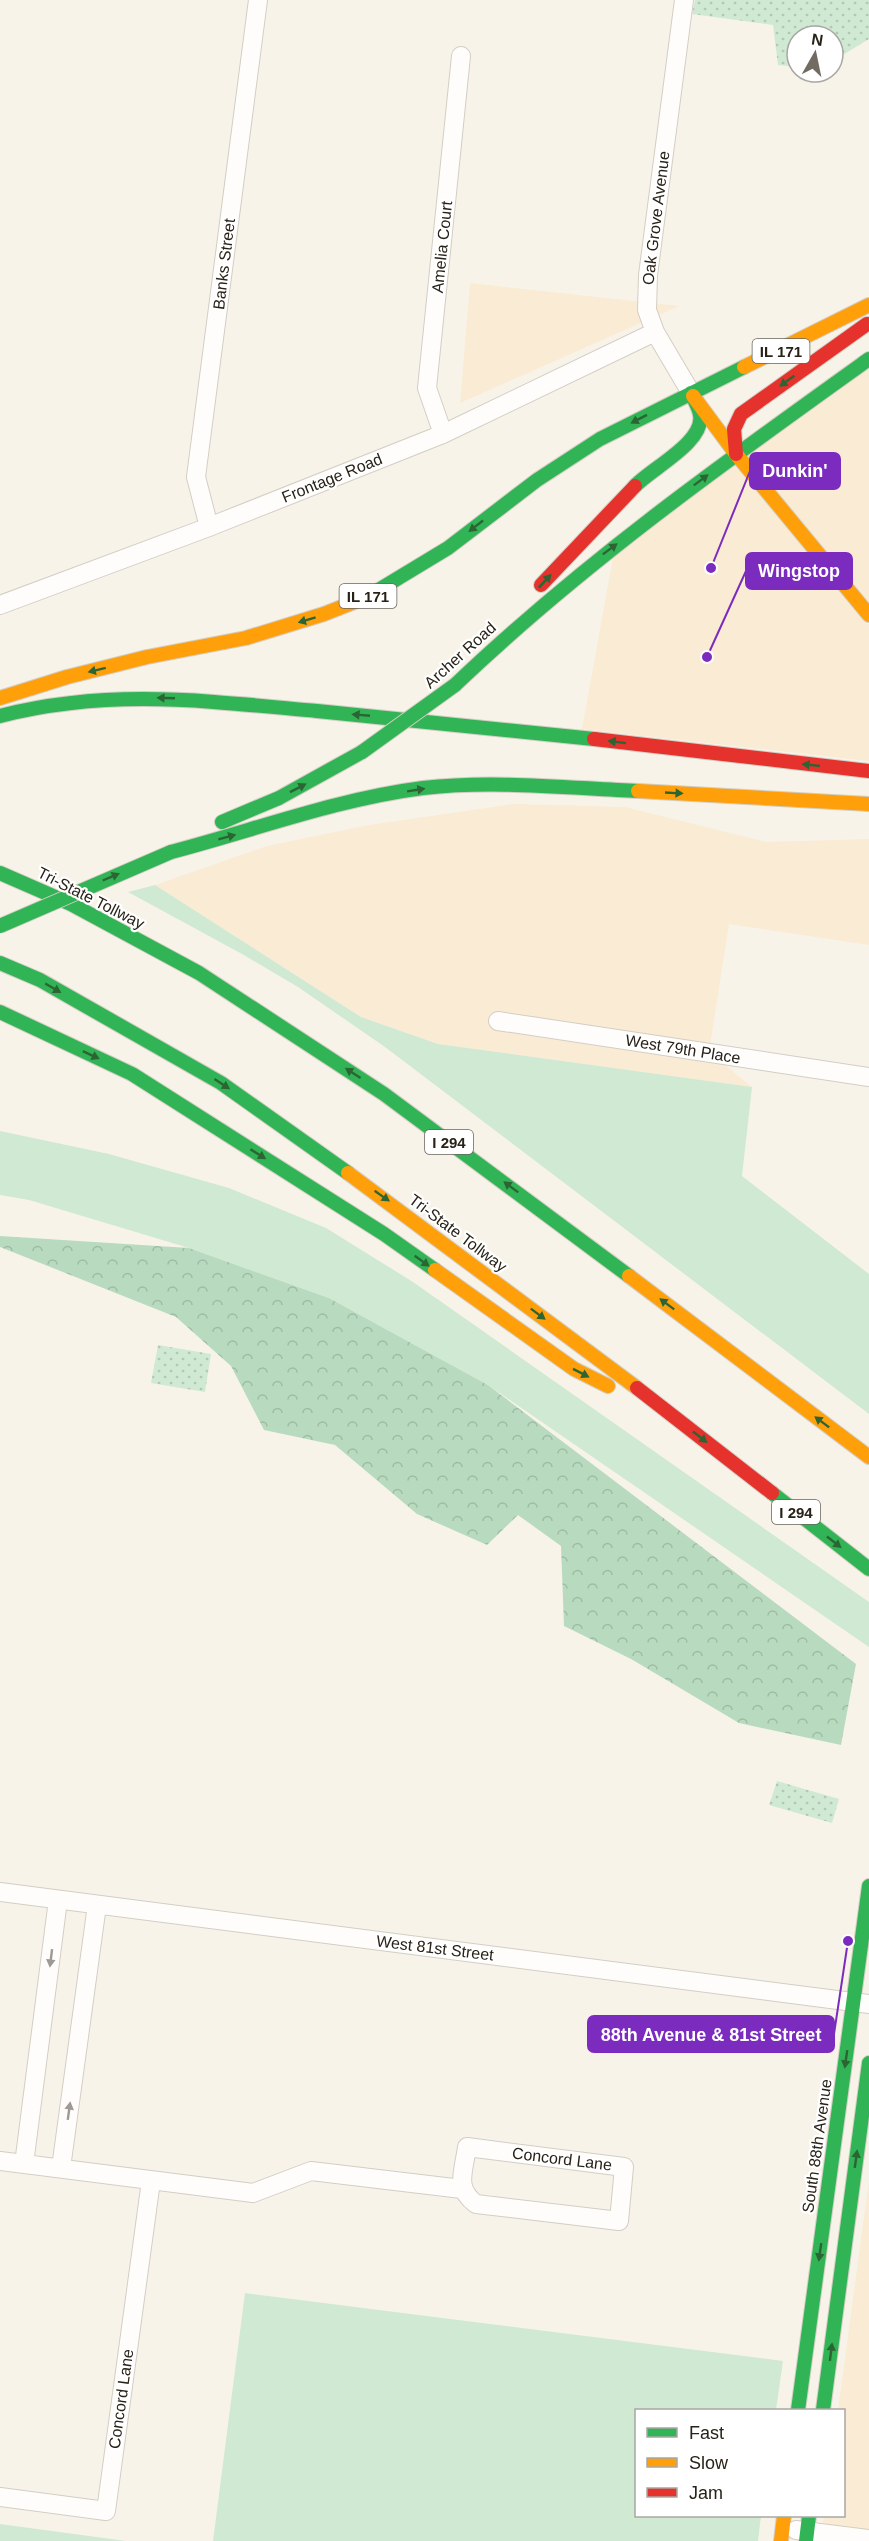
<svg xmlns="http://www.w3.org/2000/svg" width="869" height="2541" viewBox="0 0 869 2541" font-family="Arial,sans-serif">
  <style>
    .built { fill: #faebd4 }
    .grass { fill: #d0e9d3 }
    .forest { fill: url(#forest-crowns) }
    .park { fill: url(#park-dots) }
    .lines { fill: none; stroke-linecap: round; stroke-linejoin: round }
    .street-casing { stroke: #d3cec4; stroke-width: 20 }
    .fast-casing { stroke: #d3cec4; stroke-width: 16 }
    .slow-casing { stroke: #d3cec4; stroke-width: 16 }
    .jam-casing { stroke: #d3cec4; stroke-width: 16 }
    .street { stroke: #fefdfc; stroke-width: 18 }
    .fast { stroke: #30b455; stroke-width: 14 }
    .slow { stroke: #ff9f0a; stroke-width: 14 }
    .jam { stroke: #e5322d; stroke-width: 14 }
    .fast-bridge-casing { stroke: #d3cec4; stroke-width: 16; stroke-linecap: butt }
    .fast-bridge { stroke: #30b455; stroke-width: 14 }
    .oneway { fill: #2c6433 }
    .oneway2 { fill: #9e9a95 }
    .labels { text-anchor: middle; dominant-baseline: central; stroke-width: 4.5; stroke-linejoin: round; paint-order: stroke }
    .shield { fill: #fff; stroke: #68645d; stroke-width: 1.5 }
    .shield-label { font-size: 15px; font-weight: bold; fill: #282218 }
    .street-label { font-size: 16px; fill: #282218; stroke: #fff }
    .leader { fill: none; stroke: #7b2cbf; stroke-width: 2 }
    .callout-dot { fill: #7b2cbf; stroke: #fff; stroke-width: 2 }
    .callout { fill: #7b2cbf; stroke: #7b2cbf; stroke-width: 2 }
    .callout-label { font-size: 18px; text-anchor: middle; font-weight: bold; fill: #fff }
  </style>
  <defs>
    <pattern id="forest-crowns" width="20" height="18" patternUnits="userSpaceOnUse" patternTransform="scale(1.5)"><rect width="20" height="18" fill="#b8dbbf"/><path d="M2 6a3 3 0 1 1 6 0M12 15a3 3 0 1 1 6 0" fill="none" stroke="#9ebca3"/></pattern>
    <pattern id="park-dots" width="8" height="8" patternUnits="userSpaceOnUse" patternTransform="scale(1.5)"><rect width="8" height="8" fill="#d0e9d3"/><path d="M2 2h.1M6 6h.1" fill="none" stroke="#b3c8b4" stroke-width="1.8" stroke-linecap="round"/></pattern>
  </defs>
  <rect width="100%" height="100%" fill="#f8f3e9"/>
  <path class="built" d="M470,283l209,23 -219,97z
    M869,364v239l-124,-149z
    M734,463l135,162v136l-287,-32 33,-183z
    M514,804l111,3 141,35 103,-3v106l-140,-21 -20,128 43,35 -314,-43 -77,-27 -206,-132 112,-39 102,-21z
    M869,2180v361h-49l4,-25h20v-106h-6z"/>
  <path class="grass" d="M155,885l206,132 77,27 314,43 -10,89 127,98v140l-484,-367 -87,-60 -56,-33 -114,-62z
    M0,1131l109,23 120,34 97,40 87,54 456,320v45l-381,-262 -159,-87 -140,-50 -160,-48 -29,-5z
    M245,2293l538,68 -7,49h-140v106h125l-3,25h-545z
    M0,2524l126,17h-126z"/>
  <path class="forest" d="M0,1236l189,12 140,50 159,87 368,279 -15,81 -102,-22 -108,-64 -67,-33 -3,-80 -43,-31 -31,30 -70,-31 -82,-69 -71,-15 -33,-64 -55,-49 -176,-70z"/>
  <path class="park" d="M695,0h174v39l-36,22v-25h-36v31l-19,-2 -5,-40 -81,-11z
    M158,1345l53,9 -6,38 -54,-9z
    M777,1781l62,18 -7,24 -63,-18z"/>
  <g class="lines">
    <g class="street-casing">
      <path id="street" d="M684,0l-36,275 -1,35 8,22 36,61
        M443,434l-16,-46 34,-332
        M209,527l-13,-50 62,-477
        M0,605l209,-78 234,-93 212,-102
        M498,1021l371,56
        M0,1892l869,112
        M467,2147l157,20 -5,54 -143,-17c-22,-16 -12,-33 -9,-57z
        M0,2161l253,32 58,-22 151,18
        M24,2164l34,-264
        M61,2168l36,-263
        M0,2497l106,14 45,-330
        M796,2530l73,9"/>
    </g>
    <g class="fast-casing">
      <path id="fast" d="M635,486c17,-18 70,-44 65,-71 -1,-7 -6,-15 -9,-22
        M367,597l81,-49 89,-68 63,-41 144,-72
        M455,685c128,-122 270,-223 414,-326
        M0,716c110,-28 206,-15 317,-5 92,9 184,18 277,28
        M222,822l57,-24 83,-46
        M171,852c84,-22 166,-53 252,-64 71,-8 144,0 215,3
        M0,873l71,31 128,69 185,121 245,182
        M0,963l40,17 181,103 127,90
        M0,1012l132,62 252,160 51,36
        M772,1493l97,76
        M798,2410l71,-524
        M823,2410l46,-347
        M806,2541l3,-25"/>
    </g>
    <g class="slow-casing">
      <path id="slow" d="M744,367l125,-62
        M693,396l43,58 133,161
        M0,698l67,-21 80,-20 99,-19 78,-24 43,-17
        M638,791l231,13
        M348,1173l289,215
        M435,1270l139,99 34,17
        M629,1276l240,181
        M781,2541l3,-25"/>
    </g>
    <g class="jam-casing">
      <path id="jam" d="M736,454l-2,-25 7,-15 126,-90
        M541,585l94,-99
        M594,739l275,32
        M637,1388l135,105"/>
    </g>
    <use href="#street" class="street"/>
    <use href="#fast" class="fast"/>
    <use href="#slow" class="slow"/>
    <use href="#jam" class="jam"/>
    <g class="fast-bridge-casing">
      <path id="fast-bridge" d="M362,752l93,-67
        M0,926l171,-74"/>
    </g>
    <use href="#fast-bridge" class="fast-bridge"/>
  </g>
  <defs><path id="oneway-solid" d="M-6-.8H1V-3.2L6.5 0L1 3.2V.8H-6Z" transform="scale(1.5)"/></defs>
  <g class="oneway">
    <use href="#oneway-solid" transform="translate(787 381) rotate(144)"/>
    <use href="#oneway-solid" transform="translate(639 419) rotate(153)"/>
    <use href="#oneway-solid" transform="translate(701 480) rotate(-37)"/>
    <use href="#oneway-solid" transform="translate(476 526) rotate(142)"/>
    <use href="#oneway-solid" transform="translate(610 549) rotate(-37)"/>
    <use href="#oneway-solid" transform="translate(545 581) rotate(-47)"/>
    <use href="#oneway-solid" transform="translate(307 620) rotate(163)"/>
    <use href="#oneway-solid" transform="translate(97 670) rotate(166)"/>
    <use href="#oneway-solid" transform="translate(166 698) rotate(-178)"/>
    <use href="#oneway-solid" transform="translate(361 715) rotate(-175)"/>
    <use href="#oneway-solid" transform="translate(617 742) rotate(-173)"/>
    <use href="#oneway-solid" transform="translate(811 765) rotate(-174)"/>
    <use href="#oneway-solid" transform="translate(298 788) rotate(-27)"/>
    <use href="#oneway-solid" transform="translate(416 790) rotate(-9)"/>
    <use href="#oneway-solid" transform="translate(674 793) rotate(3)"/>
    <use href="#oneway-solid" transform="translate(227 837) rotate(-15)"/>
    <use href="#oneway-solid" transform="translate(111 877) rotate(-23)"/>
    <use href="#oneway-solid" transform="translate(53 988) rotate(30)"/>
    <use href="#oneway-solid" transform="translate(91 1055) rotate(25)"/>
    <use href="#oneway-solid" transform="translate(353 1073) rotate(-147)"/>
    <use href="#oneway-solid" transform="translate(222 1084) rotate(33)"/>
    <use href="#oneway-solid" transform="translate(258 1154) rotate(32)"/>
    <use href="#oneway-solid" transform="translate(511 1187) rotate(-143)"/>
    <use href="#oneway-solid" transform="translate(382 1196) rotate(35)"/>
    <use href="#oneway-solid" transform="translate(422 1261) rotate(36)"/>
    <use href="#oneway-solid" transform="translate(667 1304) rotate(-143)"/>
    <use href="#oneway-solid" transform="translate(538 1314) rotate(37)"/>
    <use href="#oneway-solid" transform="translate(581 1373) rotate(27)"/>
    <use href="#oneway-solid" transform="translate(822 1422) rotate(-143)"/>
    <use href="#oneway-solid" transform="translate(700 1437) rotate(38)"/>
    <use href="#oneway-solid" transform="translate(834 1542) rotate(38)"/>
    <use href="#oneway-solid" transform="translate(846 2059) rotate(98)"/>
    <use href="#oneway-solid" transform="translate(856 2159) rotate(-82)"/>
    <use href="#oneway-solid" transform="translate(820 2252) rotate(98)"/>
    <use href="#oneway-solid" transform="translate(831 2352) rotate(-83)"/>
  </g>
  <g class="oneway2">
    <use href="#oneway-solid" transform="translate(51 1958) rotate(97)"/>
    <use href="#oneway-solid" transform="translate(69 2111) rotate(-82)"/>
  </g>
  <g class="labels">
    <g class="shield">
      <rect x="752.5" y="339" width="57" height="24" rx="4.5"/>
      <rect x="339.5" y="584" width="57" height="24" rx="4.5"/>
      <rect x="425" y="1130" width="48" height="24" rx="4.5"/>
      <rect x="772" y="1500" width="48" height="24" rx="4.5"/>
    </g>
    <g class="shield-label">
      <text x="781" y="351">IL 171</text>
      <text x="368" y="596">IL 171</text>
      <text x="449" y="1142">I 294</text>
      <text x="796" y="1512">I 294</text>
    </g>
    <g class="street-label">
      <text transform="translate(656 218) rotate(-83)">Oak Grove Avenue</text>
      <text transform="translate(442 247) rotate(-84)">Amelia Court</text>
      <text transform="translate(224 264) rotate(-83)">Banks Street</text>
      <text transform="translate(332 478) rotate(-22)">Frontage Road</text>
      <text transform="translate(460 655) rotate(-42)">Archer Road</text>
      <text transform="translate(91 898) rotate(27)">Tri-State Tollway</text>
      <text transform="translate(683 1049) rotate(9)">West 79th Place</text>
      <text transform="translate(458 1233) rotate(37)">Tri-State Tollway</text>
      <text transform="translate(435 1948) rotate(7)">West 81st Street</text>
      <text transform="translate(817 2146) rotate(-82)">South 88th Avenue</text>
      <text transform="translate(562 2159) rotate(7)">Concord Lane</text>
      <text transform="translate(121 2399) rotate(-82)">Concord Lane</text>
    </g>
  </g>
  <path class="leader" d="M711 568L750 471M707 657L746 571M848 1941L834 2034"/>
  <g class="callout-dot">
    <circle cx="711" cy="568" r="6"/>
    <circle cx="707" cy="657" r="6"/>
    <circle cx="848" cy="1941" r="6"/>
  </g>
  <g class="callout">
    <rect x="750" y="453" width="90" height="36" rx="6"/>
    <rect x="746" y="553" width="106" height="36" rx="6"/>
    <rect x="588" y="2016" width="246" height="36" rx="6"/>
  </g>
  <g class="callout-label">
    <text x="795" y="477">Dunkin'</text>
    <text x="799" y="577">Wingstop</text>
    <text x="711" y="2041">88th Avenue &amp; 81st Street</text>
  </g>
  <rect x="635" y="2409" width="210" height="108" fill="#ffffff" stroke="#a9a7a3" stroke-width="1.5"/>
  <rect x="647" y="2428" width="30" height="9" fill="#30b455" stroke="#a9a7a3" stroke-width="1.5"/>
  <text x="689" y="2439" font-size="18" fill="#282218">Fast</text>
  <rect x="647" y="2458" width="30" height="9" fill="#ff9f0a" stroke="#a9a7a3" stroke-width="1.5"/>
  <text x="689" y="2469" font-size="18" fill="#282218">Slow</text>
  <rect x="647" y="2488" width="30" height="9" fill="#e5322d" stroke="#a9a7a3" stroke-width="1.5"/>
  <text x="689" y="2499" font-size="18" fill="#282218">Jam</text>
  <g transform="translate(815 54) rotate(9)"><circle r="28" fill="#ffffff" stroke="#a9a7a3" stroke-width="1.5"/>
  <path d="M0-4.5L10 22L0 15L-10 22Z" fill="#716b61"/>
  <text y="-9" font-size="16" font-weight="bold" text-anchor="middle" fill="#282218">N</text>
  </g>
</svg>
